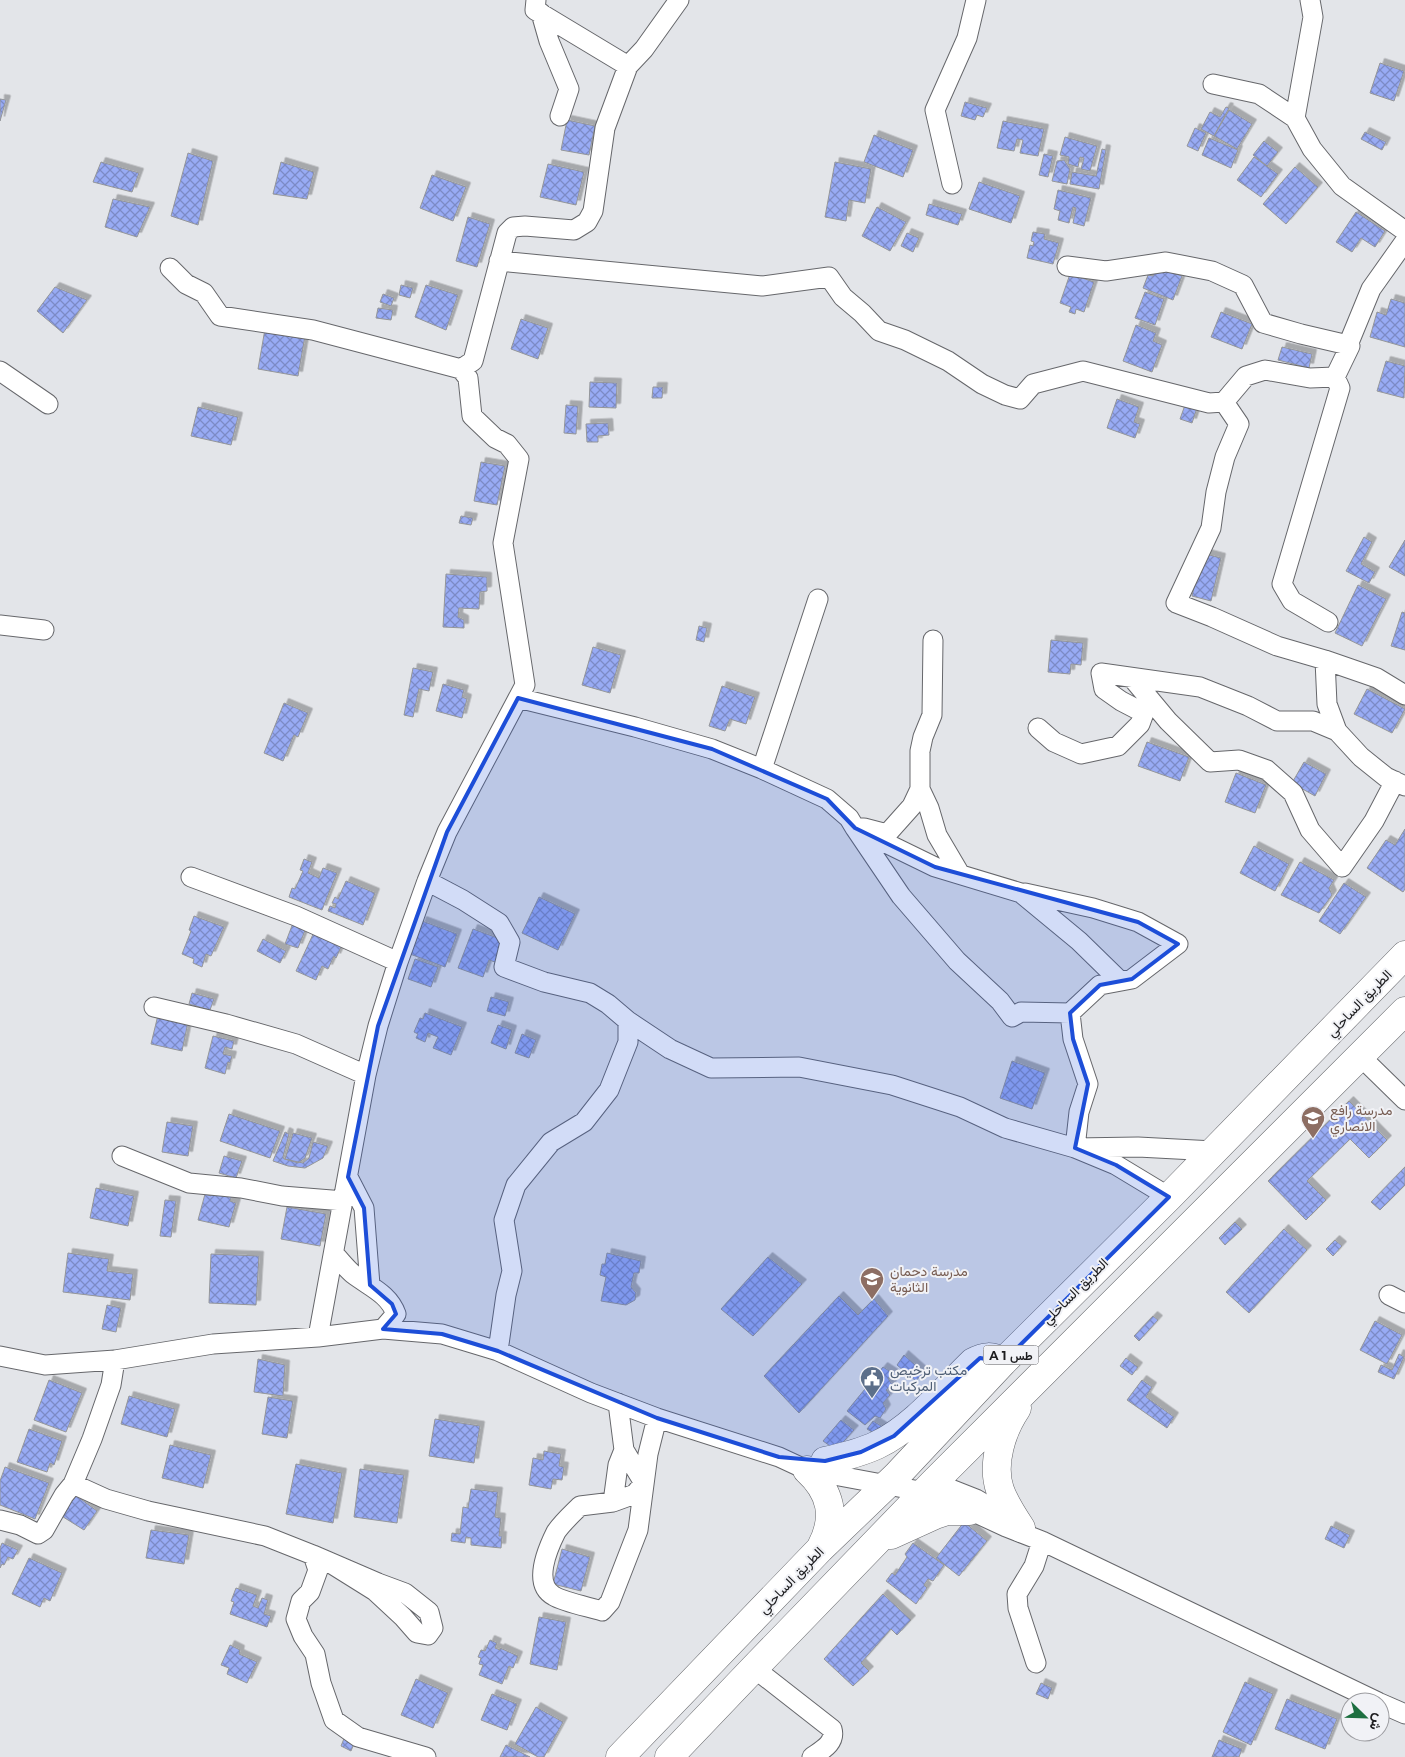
<svg xmlns="http://www.w3.org/2000/svg" width="1405" height="1757" viewBox="0 0 1405 1757" font-family="Montserrat,Vazirmatn,sans-serif">
  <style>
    .building { fill: url(#building-cross-hatch); stroke: #949699; filter: url(#shadow) }
    .lines { fill: none; stroke-linecap: round; stroke-linejoin: round }
    .minor-casing { stroke: #66676b; stroke-width: 21 }
    .trunk-casing { stroke: #66676b; stroke-width: 29 }
    .minor { stroke: #fff; stroke-width: 19 }
    .trunk { stroke: #fff; stroke-width: 28 }
    .marked { fill: #1d4ed8; fill-opacity: 0.2; stroke: #1d4ed8; stroke-width: 4; stroke-linejoin: round }
    .labels { text-anchor: middle; dominant-baseline: central; stroke-width: 4; stroke-linejoin: round; paint-order: stroke }
    .shield { fill: #f1f2f6; stroke: #5c5c5f; stroke-width: 1 }
    .shield-label { font-size: 12px; font-weight: bold; fill: #1c1c1e }
    .street-label { font-size: 14px; fill: #1c1c1e; stroke: #f1f2f6 }
    .education-label { font-size: 14px; fill: #785e54; stroke: #f1f2f6; text-anchor: start }
    .service-label { font-size: 14px; fill: #4e5e75; stroke: #f1f2f6; text-anchor: start }
  </style>
  <defs>
    <pattern id="building-cross-hatch" width="8" height="8" patternUnits="userSpaceOnUse" patternTransform="scale(1.25)"><rect width="8" height="8" fill="#98abf4"/><path d="M0 0l8 8M0 8l8-8" fill="none" stroke="#7b8ac5"/></pattern>
    <filter id="shadow"><feDropShadow dx="4.5" dy="-4.5" stdDeviation="0" flood-color="#0004"/></filter>
  </defs>
  <rect width="100%" height="100%" fill="#e3e5e9"/>
  <path class="building" d="M1380,63l24,8 -10,30 -24,-8z
    M0,99l6,1 -6,21z
    M965,102l22,6 -4,9 -6,-2 -2,5 -14,-4z
    M1226,107l3,1 -15,28 -13,-7 9,-17 10,5z
    M1229,110l23,14 -15,25 -23,-13z
    M567,120l28,6 -6,29 -28,-5z
    M1003,121l41,8 -6,27 -18,-3 3,-13 -6,-1 -3,12 -17,-3z
    M1195,128l11,5 -8,18 -11,-5z
    M1365,132l21,10 -4,8 -21,-11z
    M874,135l39,15 -10,27 -39,-15z
    M1065,137l32,9 -7,25 -9,-2 3,-11 -4,-1 -2,10 -10,-3 1,-7 -9,-2z
    M1209,138l29,12 -7,18 -29,-13z
    M1264,141l14,11 -11,14 -14,-11z
    M1102,149l4,1 -7,39 -29,-5 2,-12 24,4z
    M188,153l25,8 -15,64 -27,-9z
    M1044,154l9,2 -5,21 -9,-2z
    M1254,157l24,17 -17,23 -24,-17z
    M1064,160l6,9 -3,15 -15,-3 5,-20z
    M101,162l38,11 -7,19 -39,-10z
    M281,162l33,10 -7,27 -34,-5z
    M835,162l36,7 -6,34 -16,-3 -3,21 -21,-4z
    M548,164l36,8 -8,33 -36,-8z
    M1295,167l23,20 -32,37 -23,-20z
    M432,175l34,12 -13,34 -33,-13z
    M979,182l41,14 -9,27 -42,-14z
    M1058,190l33,8 -7,28 -11,-3 3,-15 -3,-1 -4,16 -11,-3 2,-9 -6,-2z
    M113,199l37,8 -13,30 -32,-10z
    M929,204l33,10 -4,11 -32,-10z
    M877,207l29,15 -16,29 -28,-15z
    M1356,212l29,19 -10,16 -14,-9 -9,14 -16,-10z
    M468,217l22,7 -13,43 -21,-6z
    M1033,232l12,2 -1,5 15,4 -6,21 -26,-6 3,-13 3,1 1,-4 -3,-1z
    M907,233l12,5 -6,14 -12,-6z
    M1156,267l26,9 -9,24 -30,-12 5,-13 5,1z
    M1070,274l24,8 -10,30 -8,-3 -1,5 -6,-2 2,-5 -11,-4z
    M401,285l12,3 -3,10 -11,-3z
    M426,285l32,10 -12,35 -31,-13z
    M55,287l32,13 -24,33 -26,-22z
    M1145,292l19,7 -9,26 -20,-7z
    M383,294l11,4 -3,8 -11,-4z
    M1391,299l14,4v44l-35,-10 7,-25 9,3z
    M378,308l15,2 -2,10 -15,-2z
    M1221,312l31,12 -10,25 -31,-12z
    M521,319l27,9 -10,31 -27,-10z
    M1136,325l20,8 -3,8 9,4 -10,27 -29,-11z
    M265,329l40,7 -7,40 -40,-7z
    M1282,347l30,7 -3,14 -31,-8z
    M1386,361l19,5 -1,32 -27,-7z
    M590,382l27,1 -1,25 -27,-1z
    M653,387h10l-1,11h-10z
    M1117,399l22,8 -5,15 6,2 -5,14 -28,-10z
    M566,405l12,1 -2,28 -12,-1z
    M1185,405l12,3 -5,15 -12,-4z
    M198,407l40,10 -7,28 -40,-9z
    M608,423l1,12 -11,1v6h-11l-1,-18z
    M481,462l24,4 -8,39 -23,-4z
    M461,516l12,2 -2,7 -12,-2z
    M1364,537l8,5 -11,22 14,8 -6,11 -23,-12z
    M1405,540v36l-16,-9z
    M1202,553l19,5 -10,43 -19,-5z
    M446,574l41,3v14l-7,1 -1,17 -20,-1 -1,9 6,3v8l-21,-1z
    M1358,585l28,14 -24,47 -27,-13z
    M1402,612l3,1v37l-14,-4z
    M699,626l8,2 -3,14 -8,-2z
    M1051,640l32,3 -2,22 -10,-1 -1,10 -22,-2z
    M593,647l28,8 -11,38 -28,-8z
    M413,668l20,4 -4,19 -10,-2 -6,28 -9,-2z
    M443,684l21,6 -2,7 5,2 -5,19 -26,-7z
    M722,686l33,11 -9,27 -16,-5 -5,12 -16,-5z
    M1367,689l38,20 -13,24 -38,-19z
    M284,703l24,10 -10,24 -4,-2 -11,26 -19,-8z
    M1147,742l42,15 -9,24 -42,-15z
    M1304,762l22,12 -11,22 -23,-13z
    M1236,773l30,12 -11,28 -30,-11z
    M1405,829v60l-2,3 -36,-24 19,-28 9,5z
    M1254,846l35,18 -14,27 -35,-18z
    M304,859l8,3 -4,11 11,5 4,-10 14,5 -15,37 -33,-13 3,-9 3,1 8,-18 -3,-1z
    M1300,862l34,18 -5,8 3,7 -13,18 -38,-18z
    M346,881l29,12 -12,32 -35,-14 2,-5 5,2 1,-4 -4,-1 3,-6 3,2z
    M1344,883l22,14 -26,37 -21,-13z
    M539,897l36,17 -17,36 -36,-17z
    M194,916l30,11 -13,29 -5,-2 -4,13 -9,-4 1,-4 -12,-5 9,-23 -2,-1z
    M422,921l35,13 -12,33 -35,-13z
    M293,923l13,5 -8,20 -13,-4z
    M473,929l30,11 -8,22 -6,-2 -6,17 -25,-9z
    M315,930l28,13 -7,15 -2,-2 -6,13 -6,-3 -6,14 -20,-9z
    M263,939l23,12 -6,12 -23,-12z
    M415,959l23,8 -7,20 -23,-8z
    M192,993l22,6 -4,11 -21,-6z
    M491,997l18,5 -4,14 -18,-5z
    M425,1013l37,14 -11,28 -18,-7 5,-11 -10,-4 -3,9 -9,-4 2,-4 -4,-2 6,-14 3,1z
    M158,1015l30,7 -6,29 -31,-7z
    M498,1025l14,5 -6,19 -15,-6z
    M522,1034l14,6 -7,18 -14,-5z
    M213,1036l21,5 -2,8 -7,-2 -2,7 9,2 -2,7 -2,-1 -3,12 -20,-6z
    M1012,1061l33,12 -13,36 -32,-11z
    M1349,1101l38,39 -18,18 -19,-19 -43,42 19,19 -20,20 -38,-39z
    M229,1114l51,17 -10,27 -50,-17z
    M167,1122l26,4 -5,30 -26,-4z
    M285,1132l4,2 -6,23 1,2 19,4 6,-5 4,-16 15,4 -5,12 -18,10 -17,-2 -15,-5z
    M293,1133l19,5 -7,20 -7,5 -13,-4z
    M224,1156l18,5 -6,17 -17,-5z
    M1405,1167v18l-25,25 -9,-8z
    M96,1188l38,8 -6,30 -38,-8z
    M212,1190l20,5 -2,6 6,2 -7,24 -31,-7 7,-26 6,2z
    M165,1200l11,1 -5,36 -11,-1z
    M287,1207l39,7 -6,32 -39,-7z
    M1235,1222l7,7 -17,16 -6,-7z
    M1284,1229l23,21 -58,63 -23,-21z
    M1335,1240l7,6 -9,10 -7,-7z
    M68,1253l41,6 -2,12 26,3 -3,26 -67,-8z
    M607,1253l34,8 -2,12h-5l-3,14 5,6 -1,7 -9,5 -25,-4 5,-24 -6,-2 2,-11h3z
    M211,1254l48,2 -3,49 -47,-2z
    M768,1257l34,27 -49,52 -32,-27z
    M839,1296l19,19 16,-16 14,17 -89,97 -35,-37z
    M107,1305l14,3 -5,24 -14,-3z
    M1153,1316l5,4 -19,21 -5,-5z
    M1375,1321l27,14 -15,29 -27,-14z
    M1399,1354l5,3 -10,22 -16,-7 3,-7 11,5z
    M904,1355l19,17 -7,9 -19,-16z
    M1126,1358l12,9 -6,8 -12,-9z
    M258,1359l27,6 -2,31 -29,-4z
    M883,1367l11,7 -6,4 4,7 -6,5 4,5 -7,8 3,6 -6,9 -5,-2 -10,9 -18,-14z
    M49,1380l33,13 -16,39 -32,-12z
    M1142,1380l10,7 -6,10 28,20 -7,11 -40,-28z
    M129,1396l46,13 -8,28 -46,-13z
    M268,1397l25,4 -6,37 -25,-4z
    M435,1419l45,7 -6,37 -45,-7z
    M841,1420l13,10 -18,20 -13,-9z
    M873,1421l13,8 -6,8 -13,-8z
    M29,1429l33,12 -8,24 -4,-2 -3,9 -30,-10z
    M170,1445l41,10 -8,33 -41,-10z
    M544,1451l17,3 -2,12 5,1 -2,13 -9,-1 -2,10 -22,-4 4,-27 10,2z
    M296,1464l46,9 -9,50 -47,-9z
    M5,1467l44,16 -14,36 -35,-14v-24z
    M360,1469l44,6 -7,48 -43,-6z
    M471,1489l27,3 -3,25 6,1 -2,18h3l-1,12 -30,-3v-7l-5,-1 -1,6 -14,-2 1,-8 8,1 3,-27 5,1z
    M74,1494l23,17 -13,19 -24,-15z
    M964,1522l23,19 -28,35 -23,-18z
    M1331,1526l19,9 -6,13 -19,-9z
    M151,1530l38,5 -5,29 -38,-6z
    M2,1543l16,7 -5,9 -5,-2 -4,8 -2,-1 -2,4v-20z
    M913,1543l31,22 -11,16 -5,-2 -4,6 3,3 -11,16 -30,-23 6,-8 3,2 12,-18 -2,-3z
    M562,1549l28,8 -9,34 -28,-7z
    M29,1558l33,15 -12,28 -6,-3 -4,9 -28,-13z
    M236,1588l21,7 -4,11 5,2 4,-10 6,2 -4,14 7,2 -4,11 -37,-13 4,-12 -3,-1z
    M883,1594l28,26 -14,15 -6,-6 -30,34 8,8 -16,15 -29,-27z
    M539,1617l27,5 -9,48 -27,-6z
    M490,1640l7,3 -2,5 5,2v-2l18,8 -5,12 -4,-2 -7,18 -23,-9 4,-10 -4,-1 2,-6 -3,-1 3,-7 4,1z
    M230,1645l10,5 -1,4 18,8 -10,21 -20,-9 2,-6 -8,-3z
    M416,1679l32,14 -15,35 -32,-13z
    M1245,1682l28,12 -22,51 -28,-13z
    M1041,1683l11,5 -4,11 -12,-5z
    M492,1694l25,10 -10,26 -26,-10z
    M1287,1699l50,20 -12,30 -50,-20z
    M536,1707l27,15 -19,35h-6l-23,-13z
    M345,1736l10,5 -4,10 -10,-5z
    M1219,1740l23,9 -3,8h-27z
    M506,1745l24,12h-30z"/>
  <g class="lines">
    <g class="minor-casing">
      <path id="minor" d="M536,0l-1,10 93,56
        M1310,0l3,17 -18,101 17,31 30,37 63,45
        M541,13l8,28 20,48 -9,27
        M1213,84l46,10 36,24
        M952,184l-17,-74 32,-72 9,-38
        M499,261l263,25 67,-9 14,20 19,16 17,18 26,9 43,21 34,23 23,11 15,4 13,-15 50,-13 126,32 15,-1 22,-26 19,-6 45,8 25,-1 15,-31 -2,-1 23,-56 34,-48
        M1067,266l39,5 60,-9 46,9 31,14 20,38 38,11 47,11
        M170,268l16,16 18,9 16,23 93,14 148,39 7,9 4,38 23,22 12,6 12,15 -16,84 22,142 -78,147 -20,49 -29,81 -20,64 -12,49 -48,262
        M461,369l12,-8 34,-128 6,-6 12,-1 49,4 13,-8 6,-11 12,-83 23,-62 16,-17 35,-49
        M0,371l48,33
        M1224,402l15,22 -14,33 -9,35 -5,36 -35,75 36,14 65,29 48,14 2,44 10,27
        M1328,622l-36,-21 -10,-17 58,-196 -5,-11
        M0,625l44,5
        M933,640l-1,75 -9,22 -3,14v38l9,19 8,27 23,39
        M1325,660l52,18 28,17
        M1133,679l35,42 42,41 29,-2 28,10 26,23 17,37 32,37 32,-46 21,-40
        M518,698l117,29 77,22 50,20 65,30 22,19 6,10h9l23,6 25,-28 8,-17
        M1144,713l-23,-12 -17,-12 -3,-16 99,14 48,19 29,15h36l24,10 24,26 25,20 19,9
        M1038,728l16,14 27,12 37,-8 22,-22 8,-22
        M762,769l56,-170
        M191,877l105,39 102,46
        M427,881l36,19 36,23 11,19 -6,25 40,15 46,11 18,11 20,17v21l-19,48 -25,32 -33,20 -35,43 -12,35 8,51 -6,24 -8,56
        M1025,893l68,15 45,14 40,22 -46,35 -32,6 -30,28
        M1120,981l-41,-40 -58,-48 -86,-26 -80,-39 46,68 56,65 43,40 12,16 9,-5 49,1 3,26 15,45 -9,28 -4,36 63,-1 76,4
        M154,1007l72,17 70,20 70,31
        M628,1021l42,28 41,19 88,-1 93,18 68,22 45,21 70,20 41,17 53,32
        M1359,1055l46,45
        M122,1156l67,27 52,5 41,8 62,5
        M348,1177l16,31 6,77
        M334,1254c6,6 12,14 19,20 17,13 36,20 43,40l-13,15
        M1389,1295l16,8
        M0,1356l45,9 70,-5 98,-16 105,-7 65,-8 59,5 56,17 93,42 66,25 122,39 28,13 118,22 23,8 58,27 36,14 336,161
        M618,1403l6,47 20,33 -9,11 -22,8 -33,4c-8,8 -18,17 -24,26 -8,16 -24,52 -2,64 10,6 35,11 48,15l8,-9 28,-72 10,-76 9,-36
        M73,1484l33,15 42,12 117,25 48,19 5,15 -8,22 -9,9 -5,18 7,17 12,18 6,29 13,37 24,17 68,20
        M938,1484l38,15 29,17
        M613,1502l5,-37 6,-15
        M0,1520l20,5 18,9 6,-4 20,-35 9,-11 19,-45 19,-54 4,-25
        M313,1555l65,28 27,10 24,19 4,16 -5,7 -11,-2 -14,-16 -28,-26 -48,-30
        M1036,1663l-18,-55 -1,-14 17,-28 8,-25
        M754,1668l78,61c4,14 -10,21 -20,28
        M1380,1703l25,11"/>
    </g>
    <g class="trunk-casing">
      <path id="trunk" d="M1017,1408c-15,22 -26,56 -17,82 5,14 13,26 21,38
        M825,1461c18,-4 35,-8 52,-16 36,-17 67,-55 96,-83 11,-6 19,-7 30,0
        M807,1470c24,22 30,47 14,77
        M891,1535l44,-20 12,-4h22
        M620,1757l200,-208 77,-74 106,-113 166,-165 236,-242
        M669,1757l85,-89 180,-186 471,-471"/>
    </g>
    <use href="#minor" class="minor"/>
    <use href="#trunk" class="trunk"/>
  </g>
  <path class="marked" d="M518,698l194,51 115,50 28,29 80,39 203,55 40,22 -46,35 -32,6 -30,28 3,26 15,45 -13,64 41,17 53,32 -166,165 -23,-4 -86,78 -33,16 -36,9 -46,-4 -122,-39 -159,-67 -56,-17 -59,-5 13,-15 -4,-10 -22,-19 -6,-77 -16,-31 30,-151 69,-194z"/>
  <defs>
    <g id="school-pin" transform="scale(1.25)"><path d="M0 17L-7.5 6A9.5 9.5 0 1 1 7.5 6Z" fill="#8d6e63" stroke="#f1f2f6"/><path d="M0-5L7-2L0 1L-7-2ZM-4 1L0 2.5L4 1V4Q0 6-4 4Z" fill="#fff"/></g>
    <g id="civic-pin" transform="scale(1.25)"><path d="M0 17L-7.5 6A9.5 9.5 0 1 1 7.5 6Z" fill="#5c6f8a" stroke="#f1f2f6"/><path d="M-.6-6.5H3V-4.5H.6V-3L4-1V1h2V6H-6V1h2V-1L-.6-3ZM-1.2 2.5V6h2.4V2.5Z" fill="#fff"/></g>
  </defs>
  <g fill-rule="evenodd">
    <use href="#school-pin" x="1313" y="1118"/>
    <use href="#school-pin" x="872" y="1279"/>
    <use href="#civic-pin" x="872" y="1378"/>
  </g>
  <g class="labels">
    <rect class="shield" x="983.5" y="1345.5" width="55" height="19" rx="4"/>
    <g class="shield-label">
      <text x="1011" y="1355">A 1 طس</text>
    </g>
    <g class="street-label">
      <text transform="translate(1359 1003) rotate(-46)">الطريق الساحلي</text>
      <text transform="translate(1075 1291) rotate(-45)">الطريق الساحلي</text>
      <text transform="translate(791 1580) rotate(-46)">الطريق الساحلي</text>
    </g>
    <g class="education-label">
      <text x="1330" y="1110">مدرسة رافع<tspan x="1330" dy="16">الانصاري</tspan></text>
      <text x="890" y="1271">مدرسة دحمان<tspan x="890" dy="16">الثانوية</tspan></text>
    </g>
    <g class="service-label">
      <text x="890" y="1370">مكتب ترخيص<tspan x="890" dy="16">المركبات</tspan></text>
    </g>
  </g>
  <g transform="translate(1365 1717) rotate(113)"><circle r="24" fill="#f1f2f6" stroke="#9c9ca0"/>
  <path d="M0-4L9 19L0 12L-9 19Z" fill="#1d6f40"/>
  <text y="-8" font-size="14" font-weight="bold" text-anchor="middle" fill="#1c1c1e">ش</text>
  </g>
</svg>
